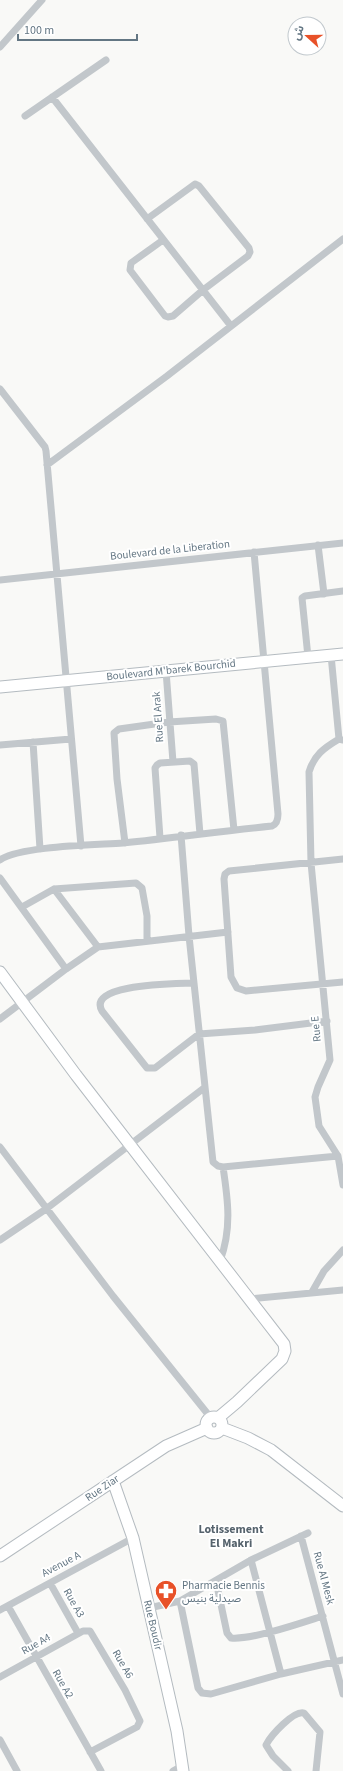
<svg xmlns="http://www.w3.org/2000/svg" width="343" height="1771" viewBox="0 0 343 1771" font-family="'Source Sans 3','Noto Sans Arabic',sans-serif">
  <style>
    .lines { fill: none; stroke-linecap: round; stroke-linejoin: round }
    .secondary-casing { stroke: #b4bbc0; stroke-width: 13 }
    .street { stroke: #c2c7cb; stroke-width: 7 }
    .secondary { stroke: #fff; stroke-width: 11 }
    .labels { text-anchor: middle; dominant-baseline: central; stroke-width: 4; stroke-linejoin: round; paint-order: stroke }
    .street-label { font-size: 11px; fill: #637683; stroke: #fff }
    .poi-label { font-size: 11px; fill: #637683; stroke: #fff; text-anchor: start }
    .neighbourhood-label { font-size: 12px; font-weight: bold; fill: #56636d; stroke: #fff }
  </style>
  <rect width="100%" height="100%" fill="#f9f9f7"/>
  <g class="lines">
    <g class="secondary-casing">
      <path id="secondary" d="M0,687l343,-33
        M0,972l76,103 208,269 1,7 -3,8 -45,43 -19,16
        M206 1425a8 8 0 1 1 16 0a8 8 0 1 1-16 0Z
        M222,1428l26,10 23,12 72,56
        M113,1481l20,57 44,193 6,40
        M0,1556l166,-110 41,-18"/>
    </g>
    <path class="street" d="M0,47l42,-47
      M52,97l179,229
      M25,116l81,-56
      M147,219l48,-35 4,2 50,62 1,4 -2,4 -45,34 -30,26 -5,1 -3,-1 -35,-46 1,-7 32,-23
      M0,389l45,58 1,4 35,395
      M47,465l120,-89 176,-137
      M318,545l6,49
      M0,580l343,-37
      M331,655l8,84 4,1
      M308,657l-6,-59 3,-2 38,-5
      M166,671l7,91
      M339,739c-15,9 -25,16 -30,33l2,91 19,197 -12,27 -3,10 4,29 19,30 5,29
      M33,742l7,107
      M0,745l71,-6
      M181,835l8,101 24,226 5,4 5,1 115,-11
      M160,838l-5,-70 2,-3 3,-2 30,-2 4,3 6,70
      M125,843l-8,-64 -3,-46 5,-4 50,-7 47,-3 7,2 11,109
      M343,859l-114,12 -4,3 -1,5 7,98 6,11 9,3 97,-9
      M0,860c19,-14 96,-15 123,-17 50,-5 99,-12 149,-17 5,-2 6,-7 6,-12l-24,-262
      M0,878l66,91
      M54,889l44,58
      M22,907l32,-18 82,-6 6,5 5,28v25
      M194,983c-15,1 -108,0 -92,28l45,57h8l44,-34 56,-4 72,-9
      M0,1019l66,-50 32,-22 130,-15
      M0,1147l113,149 98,122
      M0,1240l46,-31 158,-121
      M220,1261c12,-32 8,-61 3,-94
      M312,1292l12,-21 19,-21
      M249,1299l94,-9
      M301,1536l42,158
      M251,1560l30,114
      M216,1581l11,52 4,5c21,2 70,-15 92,-22
      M50,1583l28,50
      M180,1601l18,87 4,5 9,1 70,-20 62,-14
      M8,1606l93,165
      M149,1608l31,-7 71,-41 57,-27
      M0,1610l133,-72
      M0,1677l83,-46h7l35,59 15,31 -3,6 -47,25
      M0,1740l17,31
      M173,1771l9,-5
      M288,1771l-15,-15 -7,-11c5,-10 28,-35 38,-32l16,19 -4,39"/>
    <use href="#secondary" class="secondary"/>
  </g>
  <defs>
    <g id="pharmacy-pin" transform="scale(1.15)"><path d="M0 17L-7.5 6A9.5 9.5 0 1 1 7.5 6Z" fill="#e85128" stroke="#fff"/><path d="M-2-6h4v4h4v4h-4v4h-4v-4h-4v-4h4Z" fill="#fff"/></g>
  </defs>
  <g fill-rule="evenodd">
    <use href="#pharmacy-pin" x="166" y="1591"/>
  </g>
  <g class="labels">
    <g class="street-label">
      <text transform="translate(170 550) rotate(-6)">Boulevard de la Liberation</text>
      <text transform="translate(171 670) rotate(-6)">Boulevard M'barek Bourchid</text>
      <text transform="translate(158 717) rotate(-94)">Rue El Arak</text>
      <text transform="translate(316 1029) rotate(-96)">Rue E</text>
      <text transform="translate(102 1488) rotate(-34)">Rue Ziar</text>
      <text transform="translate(61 1564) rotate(-28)">Avenue A</text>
      <text transform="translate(324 1578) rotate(75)">Rue Al Mesk</text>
      <text transform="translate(74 1603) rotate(61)">Rue A3</text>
      <text transform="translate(153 1625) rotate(77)">Rue Boudir</text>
      <text transform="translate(36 1644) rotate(-29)">Rue A4</text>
      <text transform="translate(123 1664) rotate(60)">Rue A6</text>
      <text transform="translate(63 1684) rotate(61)">Rue A2</text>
    </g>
    <g class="poi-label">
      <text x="182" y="1585">Pharmacie Bennis<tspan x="182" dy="13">صيدلية بنيس</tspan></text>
    </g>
    <g class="neighbourhood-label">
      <text x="231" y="1529">Lotissement<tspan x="231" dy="14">El Makri</tspan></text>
    </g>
  </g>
  <g transform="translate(307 36) rotate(291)"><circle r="19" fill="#ffffff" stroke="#c1c8cd"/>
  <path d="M0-3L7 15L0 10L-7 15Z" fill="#e85128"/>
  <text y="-6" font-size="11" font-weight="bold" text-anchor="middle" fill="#637683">ش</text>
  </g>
  <path d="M18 34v6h119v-6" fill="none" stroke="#637683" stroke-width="2"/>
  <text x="24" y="34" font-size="12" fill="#637683" stroke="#ffffff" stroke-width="3" paint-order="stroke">100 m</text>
</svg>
